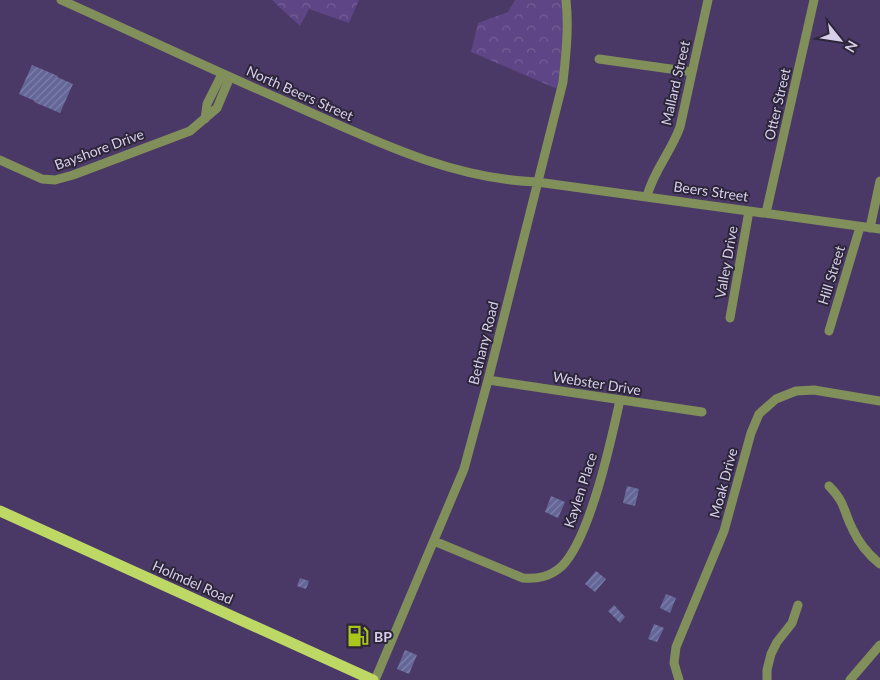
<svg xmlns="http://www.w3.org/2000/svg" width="880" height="680" viewBox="0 0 880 680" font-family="Lato,sans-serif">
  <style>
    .forest { fill: url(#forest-crowns) }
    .building { fill: url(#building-hatch) }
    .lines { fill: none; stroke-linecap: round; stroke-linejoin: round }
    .minor { stroke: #818f5a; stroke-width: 9 }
    .major { stroke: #bed866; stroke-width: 11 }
    .labels { text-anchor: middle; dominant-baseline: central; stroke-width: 4; stroke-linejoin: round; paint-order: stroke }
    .street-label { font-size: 14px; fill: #d7cee9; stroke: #2d263a }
    .poi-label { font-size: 14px; font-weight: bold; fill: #d7cee9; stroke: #2d263a; text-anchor: start }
  </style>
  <defs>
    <pattern id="forest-crowns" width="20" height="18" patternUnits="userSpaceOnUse" patternTransform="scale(1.25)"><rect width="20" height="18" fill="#5e4585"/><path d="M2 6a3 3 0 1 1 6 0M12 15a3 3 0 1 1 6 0" fill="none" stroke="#745f96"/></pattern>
    <pattern id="building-hatch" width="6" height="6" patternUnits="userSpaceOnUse" patternTransform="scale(1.25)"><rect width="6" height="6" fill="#636696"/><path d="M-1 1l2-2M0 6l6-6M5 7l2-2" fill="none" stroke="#8082aa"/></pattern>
  </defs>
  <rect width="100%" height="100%" fill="#4a3966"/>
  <path class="forest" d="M272,0h87l-10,23 -40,-14 -9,17z
    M515,0h52l-5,91 -91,-39 7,-29 30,-11z"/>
  <path class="building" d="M32,65l26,11 -1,1 16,7 -13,29 -26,-11 1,-1 -16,-7z
    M627,486l12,3 -4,17 -12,-3z
    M551,496l14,6 -7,16 -13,-6z
    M596,571l10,8 -11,13 -10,-8z
    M300,578l9,3 -3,8 -9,-3z
    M666,594l10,4 -6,15 -10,-5z
    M614,605l11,12 -5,6 -12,-12z
    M654,624l10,4 -7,14 -9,-3z
    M356,626l11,4 -7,17 -11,-5z
    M405,650l12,5 -8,19 -12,-5z"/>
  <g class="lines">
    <path class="minor" d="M61,0c76,34 151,70 228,103 80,35 160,76 248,79l343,47
      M599,59l93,13
      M205,119l2,-15 15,-30
      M0,160l42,19 13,1 18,-5 117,-44 27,-23 13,-31
      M647,196c7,-26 24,-44 33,-69l28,-127
      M766,213l48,-213
      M870,228l10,-47
      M730,318l19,-107
      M829,331l31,-104
      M488,380l214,32
      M829,486c17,17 14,25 24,44 6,13 16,25 27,34
      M434,541l89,37c15,1 27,-1 39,-12 28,-28 49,-125 58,-166
      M375,680l89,-211 24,-89 75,-298c3,-28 6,-55 3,-82
      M679,680l-5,-17 2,-16 48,-116 27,-98 8,-19 17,-15 20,-8 18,-1 66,11
      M767,680v-10l4,-16 6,-12 15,-19 6,-18
      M850,680l30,-35"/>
    <path class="major" d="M0,511l373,169"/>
  </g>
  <defs>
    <g id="fuel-bare" transform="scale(1.725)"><path d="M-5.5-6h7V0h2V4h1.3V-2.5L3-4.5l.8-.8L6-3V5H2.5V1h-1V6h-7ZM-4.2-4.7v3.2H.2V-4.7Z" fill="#a9c71b" stroke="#2d263a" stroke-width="2.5" paint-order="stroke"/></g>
  </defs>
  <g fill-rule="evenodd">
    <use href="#fuel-bare" x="358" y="636"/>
  </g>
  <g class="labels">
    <g class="street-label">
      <text transform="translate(675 83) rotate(-77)">Mallard Street</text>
      <text transform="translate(300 93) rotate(24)">North Beers Street</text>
      <text transform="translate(777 104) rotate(-77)">Otter Street</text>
      <text transform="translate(99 149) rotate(-20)">Bayshore Drive</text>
      <text transform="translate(711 191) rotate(8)">Beers Street</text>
      <text transform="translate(726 262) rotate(-80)">Valley Drive</text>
      <text transform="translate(831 275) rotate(-73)">Hill Street</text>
      <text transform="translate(483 343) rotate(-76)">Bethany Road</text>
      <text transform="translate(597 383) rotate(9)">Webster Drive</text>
      <text transform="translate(723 483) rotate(-75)">Moak Drive</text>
      <text transform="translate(580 490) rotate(-72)">Kaylen Place</text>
      <text transform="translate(193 582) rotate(24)">Holmdel Road</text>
    </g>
    <g class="poi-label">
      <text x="374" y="636">BP</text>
    </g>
  </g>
  <g transform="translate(840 40) rotate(120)" stroke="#2d263a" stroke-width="4" paint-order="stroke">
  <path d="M0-4L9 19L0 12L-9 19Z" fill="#d7cee9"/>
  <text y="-8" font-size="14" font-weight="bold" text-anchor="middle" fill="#d7cee9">N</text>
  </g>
</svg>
